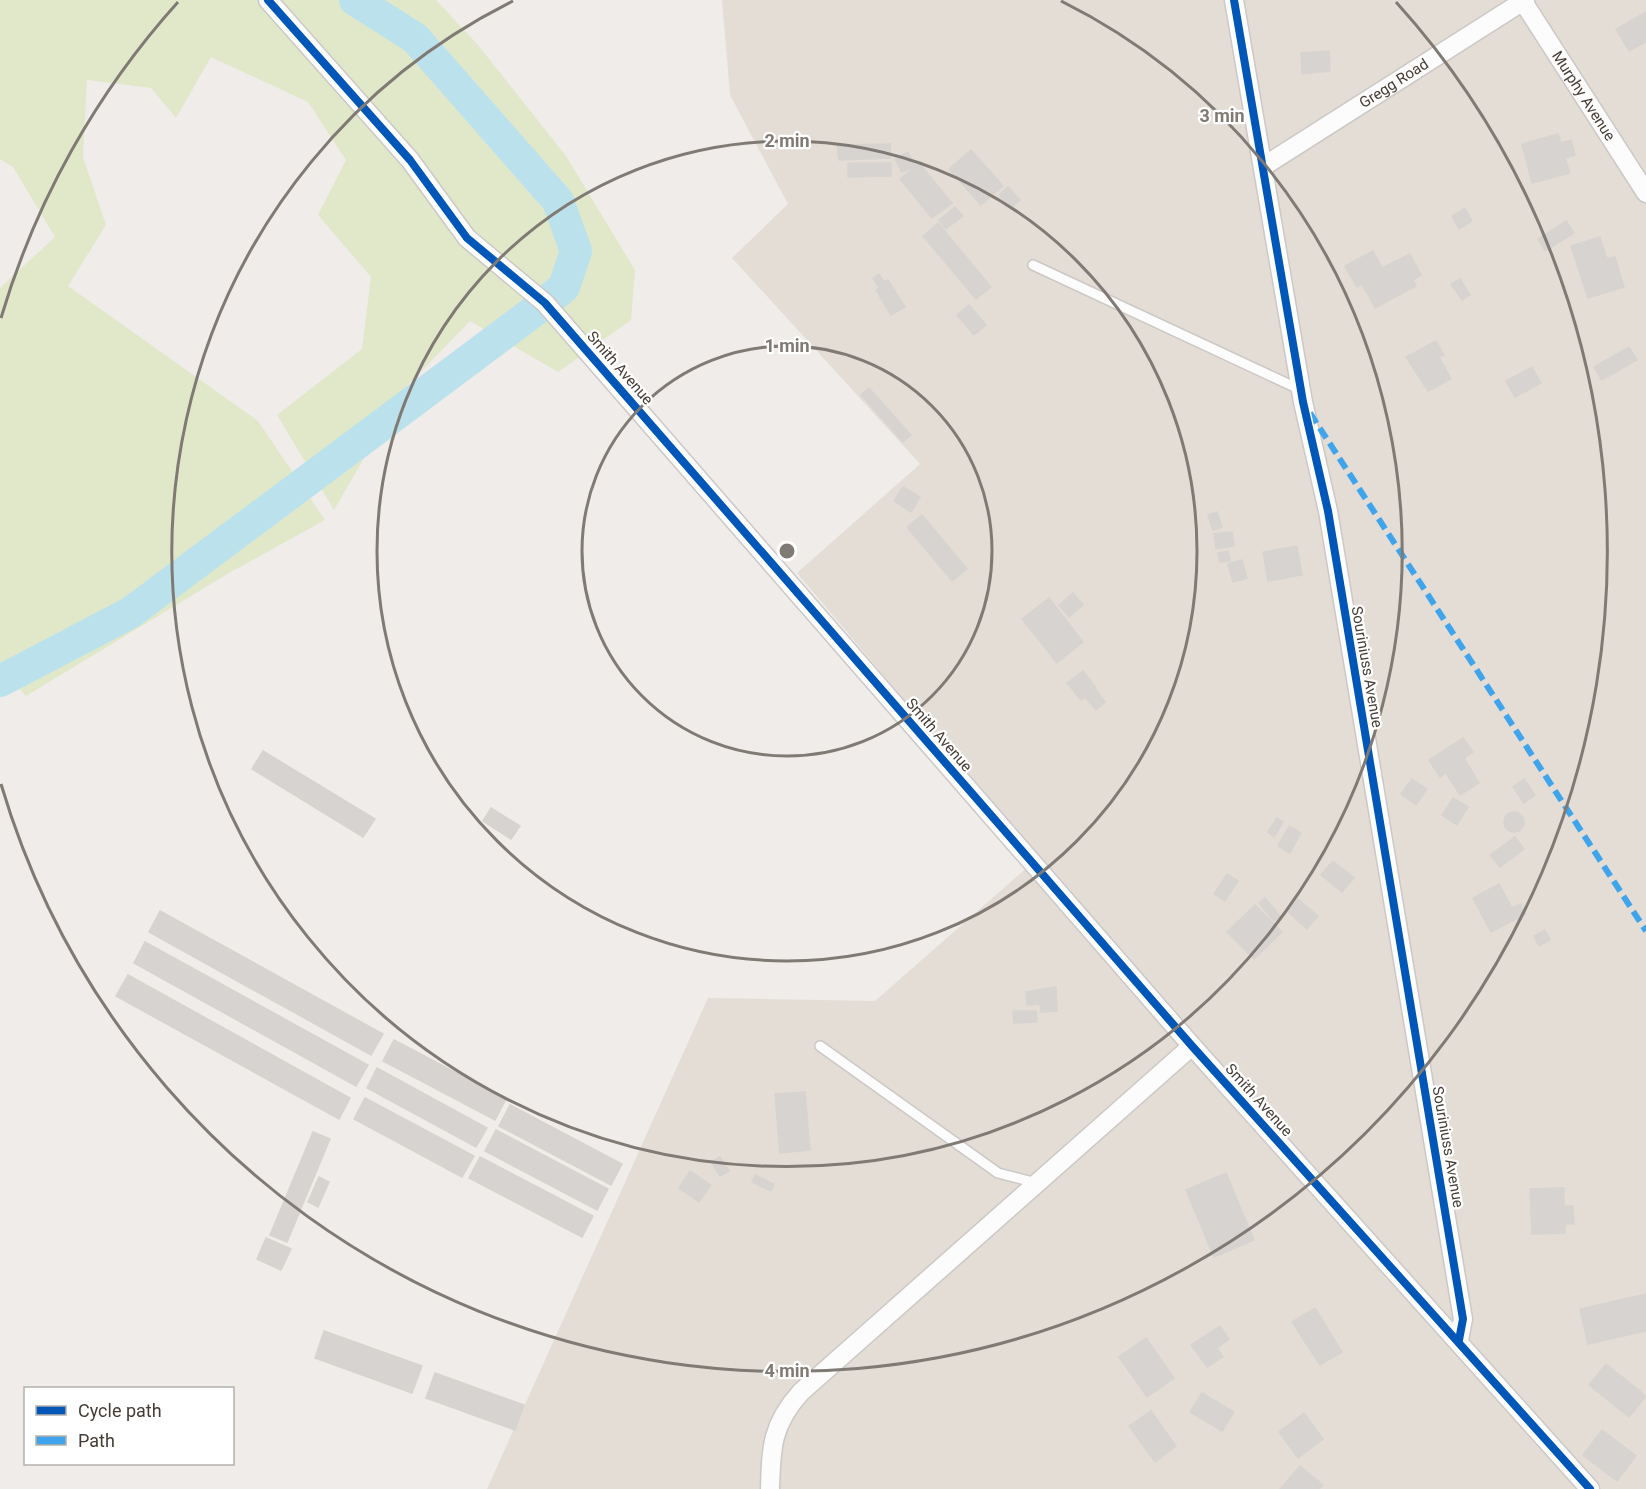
<svg xmlns="http://www.w3.org/2000/svg" width="1646" height="1489" viewBox="0 0 1646 1489" font-family="Roboto,sans-serif">
  <style>
    .residential { fill: #e3ddd6 }
    .green { fill: #e1e8ca }
    .lines { fill: none; stroke-linecap: round; stroke-linejoin: round }
    .river { stroke: #bae1ec; stroke-width: 32 }
    .building { fill: #d7d3d0; stroke: #d7d3cf; stroke-width: 1.5 }
    .lane-casing { stroke: #ccc8c5; stroke-width: 12 }
    .street-casing { stroke: #ccc8c5; stroke-width: 21 }
    .lane { stroke: #fdfcfc; stroke-width: 9 }
    .street { stroke: #fdfcfc; stroke-width: 18 }
    .quiet { stroke: #3fa4eb; stroke-width: 6; stroke-dasharray: 12 6; stroke-linecap: butt }
    .cycleway-casing { stroke: #fff; stroke-width: 11 }
    .cycleway { stroke: #0057b8; stroke-width: 8 }
    .ring { fill: none; stroke: #807a74; stroke-width: 3 }
    .labels { text-anchor: middle; dominant-baseline: central; stroke-width: 4.5; stroke-linejoin: round; paint-order: stroke }
    .street-label { font-size: 15px; fill: #443c35; stroke: #fff }
    .centre { fill: #807a74; stroke: #fff; stroke-width: 3 }
    .ring-label { font-size: 18px; text-anchor: middle; font-weight: bold; fill: #807a74; stroke: #fff; stroke-width: 4.5; stroke-linejoin: round; paint-order: stroke }
  </style>
  <rect width="100%" height="100%" fill="#efece9"/>
  <path class="residential" d="M722,0h924v1489h-1159l221,-491 167,3 163,-143 -241,-285 123,-109 -188,-206 56,-54 -58,-109z"/>
  <path class="green" d="M0,0h436l42,45 88,111 69,114 -4,50 -73,52 -88,-51 -66,68 -70,121 -57,-95 85,-66 9,-72 -53,-62 28,-55 -38,-58 -97,-45 -35,61 -25,-30 -64,-8 -4,77 23,68 -38,61 190,135 67,99 -96,53 -203,123 -26,-30v-378l55,-51 -42,-70 -13,-8z"/>
  <g class="lines">
    <path class="river" d="M0,681l130,-68 415,-310 19,-16 12,-36 -18,-50 -143,-163 -60,-38"/>
  </g>
  <path class="building" d="M1646,12v30l-17,9 -13,-22z
    M1329,51l1,20 -28,3 -1,-21z
    M1558,134l3,9 10,-3 4,15 -10,3 5,15 -38,10 -10,-39z
    M890,144l1,14 -52,2 -2,-15z
    M971,150l32,36 -22,19 -32,-36z
    M908,152l7,14 -13,6 -7,-13z
    M848,163h43v13l-43,1z
    M919,163l33,40 -20,15 -32,-39z
    M1008,187l12,13 -9,8 -12,-13z
    M955,207l8,9 -17,13 -7,-9z
    M1465,208l7,13 -13,8 -7,-13z
    M1566,221l8,12 -29,18 -7,-12z
    M938,223l53,64 -15,12 -53,-63z
    M1600,237l7,22 8,-2 9,30 -36,11 -17,-52z
    M1373,251l9,17 28,-14 11,21 -8,5 3,6 -41,22 -13,-24 -5,3 -12,-21z
    M879,274l5,8 4,-2 17,27 -14,8 -15,-25 3,-2 -6,-10z
    M1460,279l10,16 -8,5 -11,-16z
    M969,305l17,20 -12,10 -17,-20z
    M1436,341l8,14 -5,2 12,22 -23,12 -22,-34z
    M1629,347l8,13 -35,20 -8,-13z
    M1532,367l9,16 -26,14 -9,-16z
    M869,388l42,47 -8,7 -42,-47z
    M903,487l17,10 -9,15 -17,-11z
    M1217,512l5,15 -9,3 -5,-15z
    M922,515l45,54 -15,12 -45,-54z
    M1232,532l2,14 -18,3 -2,-15z
    M1297,546l5,29 -34,6 -5,-29z
    M1228,551l2,10 -10,1 -2,-9z
    M1242,560l5,18 -14,4 -5,-18z
    M1073,593l10,12 -14,12 -10,-12z
    M1049,598l34,44 -26,21 -35,-44z
    M1083,671l13,17 -15,12 -14,-17z
    M1096,690l9,12 -9,8 -10,-12z
    M1463,738l10,14 -9,6 15,25 -19,12 -14,-22 -6,4 -11,-17z
    M263,751l112,68 -12,18 -111,-68z
    M1412,779l15,10 -11,16 -15,-11z
    M1524,779l11,16 -11,8 -11,-16z
    M1453,798l15,9 -11,18 -15,-10z
    M491,808l29,18 -9,13 -28,-18z
    M1504 822a10 10 0 1 1 20 0a10 10 0 1 1-20 0Z
    M1277,818l6,4 -9,15 -6,-5z
    M1289,826l12,7 -11,20 -12,-7z
    M1515,837l9,12 -24,18 -10,-12z
    M1333,861l21,17 -12,14 -21,-17z
    M1227,874l11,7 -13,20 -11,-7z
    M1499,884l13,24 8,-4 6,10 -35,18 -18,-34z
    M1265,898l15,18 -6,5 -15,-18z
    M1298,899l20,17 -11,13 -20,-18z
    M1255,905l27,27 -28,27 -27,-27z
    M160,911l223,123 -12,21 -222,-123z
    M1545,930l5,10 -11,6 -5,-10z
    M145,942l223,123 -12,21 -222,-123z
    M128,975l222,123 -11,21 -223,-123z
    M1056,987l1,24 -16,1 -1,-8 -13,1 -1,-13z
    M1013,1011h23l1,11 -23,1z
    M394,1040l112,59 -11,21 -112,-59z
    M377,1068l110,60 -11,19 -109,-59z
    M805,1092l5,58 -30,3 -5,-59z
    M365,1098l109,58 -12,21 -108,-58z
    M510,1105l112,59 -11,21 -112,-59z
    M496,1130l112,59 -11,21 -112,-59z
    M313,1132l17,7 -43,103 -17,-7z
    M480,1157l113,59 -11,21 -113,-59z
    M720,1157l9,14 -9,5 -9,-14z
    M690,1171l21,14 -12,17 -20,-14z
    M1226,1173l28,67 -40,17 -28,-67z
    M755,1175l19,9 -3,7 -19,-9z
    M319,1177l10,5 -11,25 -10,-5z
    M1564,1188v18h9l1,18h-9v9l-33,1 -2,-45z
    M266,1238l25,11 -10,21 -24,-11z
    M1646,1294v37l-58,13 -8,-35z
    M1315,1308l27,44 -22,13 -28,-43z
    M1220,1326l9,13 -12,9 6,9 -16,10 -16,-22z
    M324,1331l98,35 -10,27 -97,-35z
    M1146,1338l28,40 -27,19 -28,-40z
    M1606,1364l40,32 -17,21 -40,-32z
    M435,1373l89,32 -9,25 -89,-32z
    M1202,1393l32,19 -12,19 -32,-19z
    M1151,1411l25,35 -21,16 -26,-36z
    M1304,1413l19,26 -25,19 -19,-26z
    M1602,1430l34,26 -19,25 -34,-26z
    M1300,1466l23,19 -4,4h-39z"/>
  <g class="lines">
    <g class="lane-casing">
      <path id="lane" d="M1033,265l268,125
        M820,1046l178,127 39,10"/>
    </g>
    <g class="street-casing">
      <g id="street">
        <path d="M268,0l142,160 57,78 78,65 647,743 398,443"/>
        <path d="M1234,0l69,402 25,109 135,808 -4,21"/>
        <path id="s1" d="M1522,0l124,193"/>
        <path id="s2" d="M1264,166l261,-166"/>
        <path d="M770,1489c1,-42 2,-65 31,-97l391,-346"/>
      </g>
    </g>
    <use href="#lane" class="lane"/>
    <use href="#street" class="street"/>
    <path class="quiet" d="M1310,413l336,518"/>
    <g class="cycleway-casing">
      <path id="cycleway" d="M268,0l142,160 57,78 78,65 647,743 398,443
        M1234,0l69,402 25,109 135,808 -4,21"/>
    </g>
    <use href="#cycleway" class="cycleway"/>
  </g>
  <g class="ring">
    <circle cx="787" cy="551" r="205"/>
    <circle cx="787" cy="551" r="410"/>
    <path d="M1061 1A615 615 0 1 1 513 1"/>
    <path d="M1 318A820 820 0 0 1 178 2M1396 2A820 820 0 1 1 1 784"/>
  </g>
  <g class="labels">
    <g class="street-label">
      <text stroke="none"><textPath href="#s2" startOffset="154">Gregg Road</textPath></text>
      <text stroke="none"><textPath href="#s1" startOffset="114">Murphy Avenue</textPath></text>
      <text transform="translate(620 368) rotate(49)">Smith Avenue</text>
      <text transform="translate(1367 667) rotate(80)">Souriniuss Avenue</text>
      <text transform="translate(939 735) rotate(49)">Smith Avenue</text>
      <text transform="translate(1259 1100) rotate(48)">Smith Avenue</text>
      <text transform="translate(1448 1147) rotate(80)">Souriniuss Avenue</text>
    </g>
  </g>
  <circle cx="787" cy="551" r="9" class="centre"/>
  <g class="ring-label">
    <text x="1222" y="122">3 min</text>
    <text x="787" y="147">2 min</text>
    <text x="787" y="352">1 min</text>
    <text x="787" y="1377">4 min</text>
  </g>
  <rect x="24" y="1387" width="210" height="78" fill="#ffffff" stroke="#b4b1ae" stroke-width="1.5"/>
  <rect x="36" y="1406" width="30" height="9" fill="#0057b8" stroke="#b4b1ae" stroke-width="1.5"/>
  <text x="78" y="1417" font-size="18" fill="#443c35">Cycle path</text>
  <rect x="36" y="1436" width="30" height="9" fill="#3fa4eb" stroke="#b4b1ae" stroke-width="1.5"/>
  <text x="78" y="1447" font-size="18" fill="#443c35">Path</text>
</svg>
